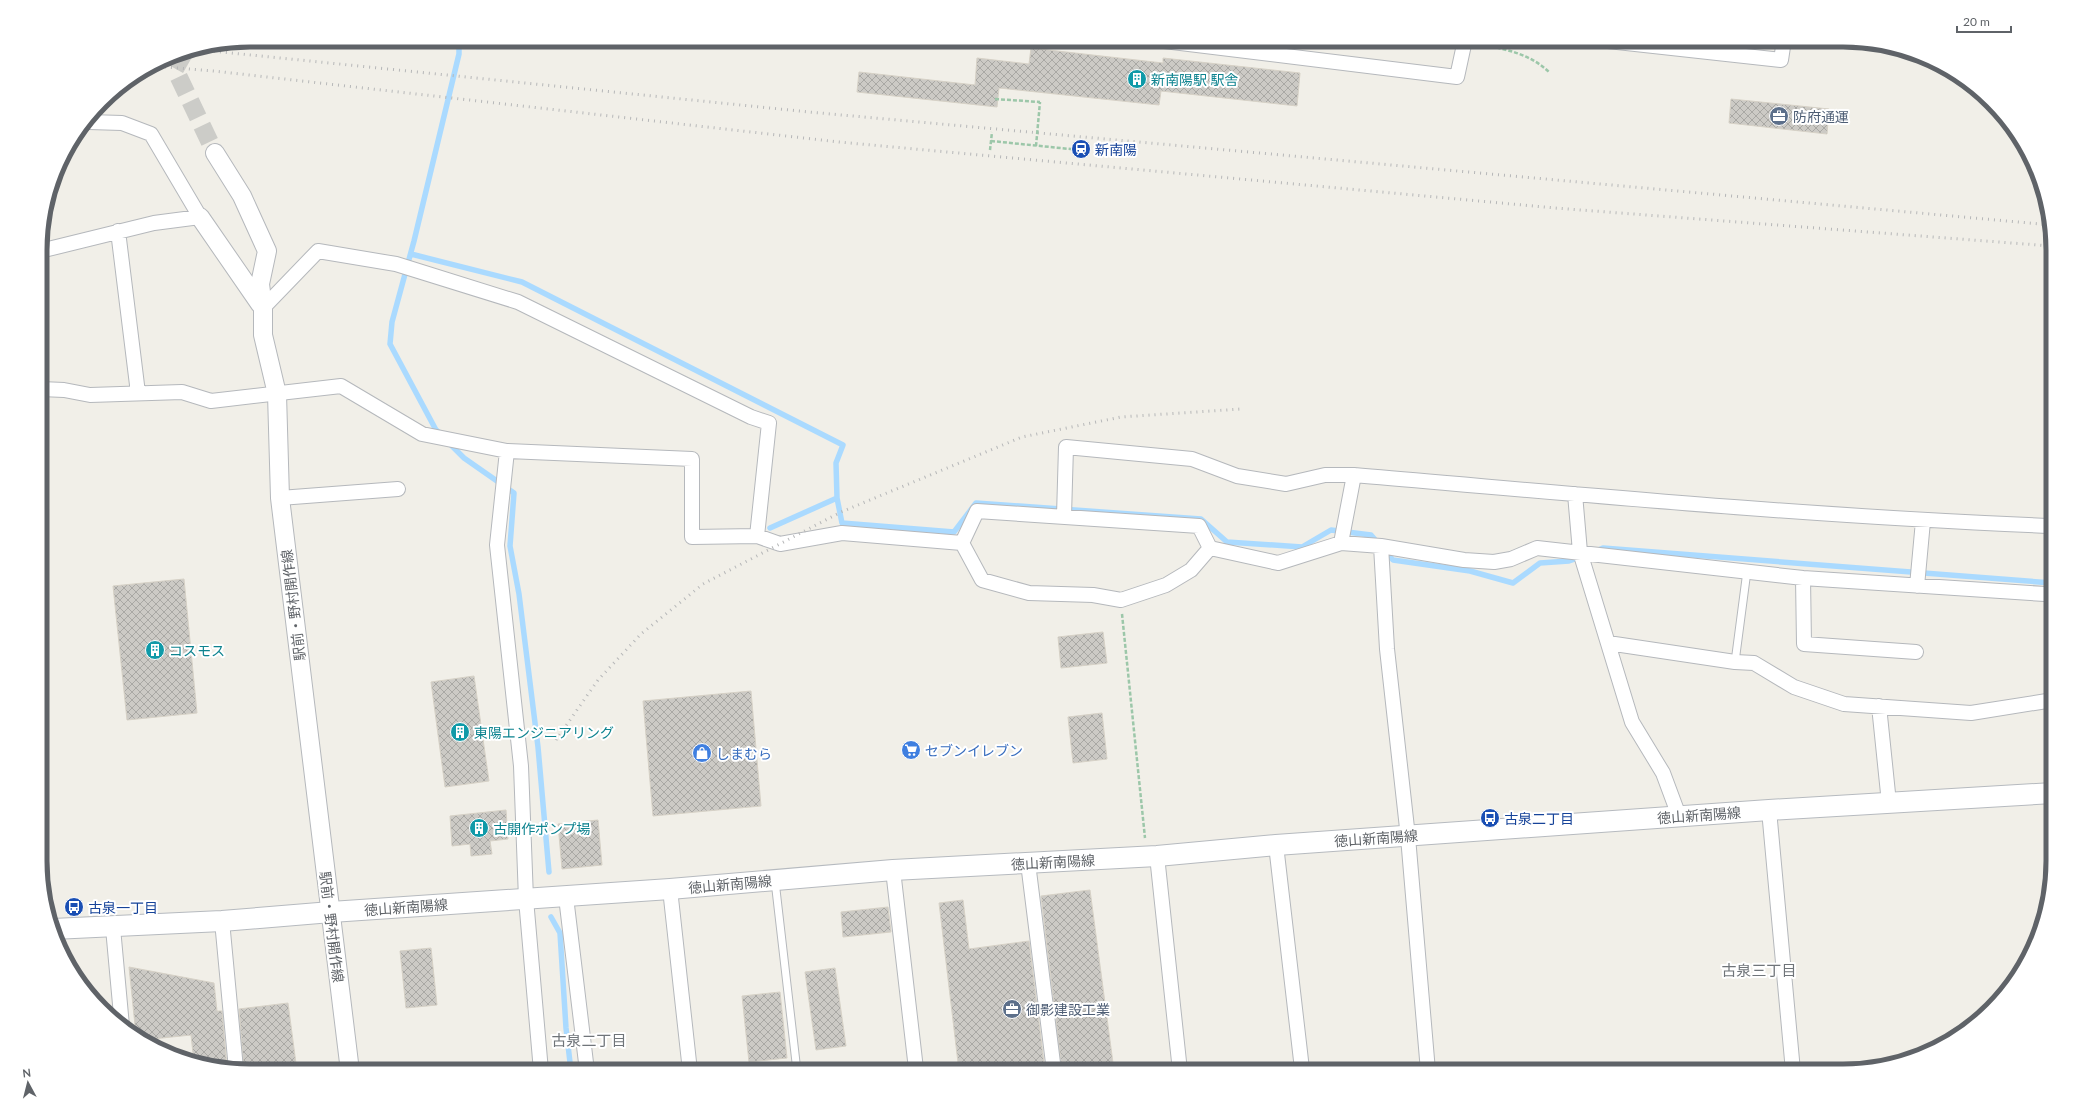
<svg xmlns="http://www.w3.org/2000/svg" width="2093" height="1111" viewBox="0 0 2093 1111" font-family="Lato,'Noto Sans JP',sans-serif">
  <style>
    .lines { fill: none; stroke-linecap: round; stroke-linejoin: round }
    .stream { stroke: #aadaff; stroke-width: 5.5 }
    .building { fill: url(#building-cross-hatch); stroke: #d6d1c6 }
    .tertiary-tunnel { stroke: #ccccc8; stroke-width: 18; stroke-dasharray: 18 9; stroke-linecap: butt }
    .service-casing { stroke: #b5b8bc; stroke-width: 9 }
    .minor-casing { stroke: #b5b8bc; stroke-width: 16 }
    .tertiary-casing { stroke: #b5b8bc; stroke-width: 20 }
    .secondary-casing { stroke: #b6babf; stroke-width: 22 }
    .path { stroke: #9cc7a9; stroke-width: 2.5; stroke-dasharray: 4 2; stroke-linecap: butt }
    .service { stroke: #fff; stroke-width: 7 }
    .minor { stroke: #fff; stroke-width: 14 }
    .tertiary { stroke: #fff; stroke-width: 18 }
    .secondary { stroke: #fff; stroke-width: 20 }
    .rail { stroke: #b6b7b8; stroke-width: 3; stroke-dasharray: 1 5; stroke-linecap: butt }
    .path-bridge { stroke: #9cc7a9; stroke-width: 2.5; stroke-dasharray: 4 2; stroke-linecap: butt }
    .labels { text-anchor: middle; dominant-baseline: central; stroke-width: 4; stroke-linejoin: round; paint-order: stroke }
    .culture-label { font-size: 14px; fill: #0d838f; stroke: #fff; text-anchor: start }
    .service-label { font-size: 14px; fill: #4e5e75; stroke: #fff; text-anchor: start }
    .transit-label { font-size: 14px; fill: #164399; stroke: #fff; text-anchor: start }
    .street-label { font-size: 14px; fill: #5f6368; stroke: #fff }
    .shop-label { font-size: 14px; fill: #366cbe; stroke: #fff; text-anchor: start }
    .neighbourhood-label { font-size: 15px; fill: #70757a; stroke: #fff }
    .rim { fill: none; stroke: #5f6368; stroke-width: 5 }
  </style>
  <defs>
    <pattern id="building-cross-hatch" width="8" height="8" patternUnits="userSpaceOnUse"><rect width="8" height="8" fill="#cccac5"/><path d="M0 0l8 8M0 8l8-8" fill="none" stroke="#a9a8a4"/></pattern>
  </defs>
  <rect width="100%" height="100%" fill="#f1efe8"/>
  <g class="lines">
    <path class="stream" d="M411,254l111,28 321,163 -7,18 1,35 5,25 112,9 22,-29 225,16 26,23 75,5 29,-17 40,5 7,8
      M441,434l-5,-4 -46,-86 2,-22 22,-81 45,-187v-14
      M449,443l15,15 50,35 -4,53 9,48 19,153 11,125
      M770,528l67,-30
      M1384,550l9,10 77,11 43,12 27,-20 29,-2 12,-4
      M1596,551l7,-3 449,35
      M551,917l9,16 6,95 5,43"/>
  </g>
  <path class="building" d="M1031,48l132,15v-5l137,15 -3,33 -136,-15 -2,14 -160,-17 -2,19 -140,-15 2,-20 116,13 2,-27 52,6z
    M1731,99l98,10 -2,25 -98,-11z
    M184,579l13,134 -70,7 -14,-134z
    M1103,632l4,31 -46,5 -3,-31z
    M474,676l15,105 -44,6 -14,-105z
    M751,691l10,115 -108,10 -10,-115z
    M1102,713l5,46 -34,4 -5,-46z
    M506,810l2,29 -18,2 2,13 -21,2 -1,-12 -18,2 -2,-30z
    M598,820l4,45 -40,4 -4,-45z
    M1090,890l23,173 -51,7 -21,-174z
    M963,900l6,49 60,-8 16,130h-86l-20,-168z
    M888,907l3,25 -48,5 -2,-25z
    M431,948l6,57 -31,3 -6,-57z
    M129,967l85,16 3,28h5l5,57 -33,-5 -3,-28 -48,5 -7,-5z
    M835,968l11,78 -30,4 -11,-78z
    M780,992l7,66 -38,4 -7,-66z
    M288,1003l9,68 -53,-1 -5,-61z"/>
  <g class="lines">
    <path class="tertiary-tunnel" d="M184,53l-9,16 40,84"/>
    <g class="service-casing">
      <path id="service" d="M1735,662l12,-91
        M775,881l22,190"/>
    </g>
    <g class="minor-casing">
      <path id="minor" d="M1156,40l301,37 8,-37
        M1599,40l182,20 3,-20
        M118,231l20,162
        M40,251l114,-28 46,-6 -49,-83 -29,-11 -33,-1
        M263,308l55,-57 78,13 122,38 233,115 18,6 -12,113
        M41,389l23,1 26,5 92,-3 29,9 130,-15 81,48 85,17 185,8v78l65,-1 23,8 62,-11 120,10 20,37 47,13 64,2 28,5 45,-15 25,-15 19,-22
        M507,451l-10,94 24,221 5,133 15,172
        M1575,494l5,58 52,170 31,51 16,43
        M280,498l118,-9
        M1064,516l2,-69 126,12 45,17 49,8 39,-9h29c232,20 465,42 698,51
        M962,543l15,-32 222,15 11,22
        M1341,543l13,-68
        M1381,546l6,103 21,188 20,234
        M1210,548l68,15 63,-20 40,3 83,14 30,2 17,-3 26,-11 266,30 242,16 7,-2
        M1803,578l1,66 112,8
        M1917,586l6,-65
        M1608,643l127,19 19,1 40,24 50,17 127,9 82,-13
        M1879,706l10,97
        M1769,810l24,261
        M1276,845l26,224
        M1157,856l23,215
        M1028,863l26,208
        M893,870l23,199
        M670,889l20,182
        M566,897l21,174
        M222,921l14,148
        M113,928l9,98"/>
    </g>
    <g class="tertiary-casing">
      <path id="tertiary" d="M215,153l27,43 25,55 -7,33 3,24v27l14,59 3,104 70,573
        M200,217l60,87"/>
    </g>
    <g class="secondary-casing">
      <path id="secondary" d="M53,929l169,-8 109,-9 339,-23 223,-19 264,-14 119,-11 493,-35 284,-17"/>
    </g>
    <path class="path" d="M1479,44c25,5 50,9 70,28
      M995,99l45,3
      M991,141l89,9
      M990,150l2,-18
      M1079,158l2,-18
      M1122,614l23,224"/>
    <use href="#service" class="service"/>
    <use href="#minor" class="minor"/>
    <use href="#tertiary" class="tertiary"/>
    <use href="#secondary" class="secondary"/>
    <path class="rail" d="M202,50l607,62 1242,113
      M153,66l61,5 625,71 716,66 496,38
      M556,740l42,-60 43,-46 62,-50 138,-72 181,-75 99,-20 120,-8"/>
    <path class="path-bridge" d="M1036,146l4,-44"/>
  </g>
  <defs>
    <g id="building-disc" transform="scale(1)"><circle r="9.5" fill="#0f9aa8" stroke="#fff"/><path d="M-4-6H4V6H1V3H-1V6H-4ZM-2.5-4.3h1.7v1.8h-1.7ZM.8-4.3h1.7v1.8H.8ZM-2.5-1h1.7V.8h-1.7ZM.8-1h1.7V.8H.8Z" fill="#fff"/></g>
    <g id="office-disc" transform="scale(1)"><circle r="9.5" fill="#5c6f8a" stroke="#fff"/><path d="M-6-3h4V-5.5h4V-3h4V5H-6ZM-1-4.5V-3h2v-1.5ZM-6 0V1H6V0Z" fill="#fff"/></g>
    <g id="station-disc" transform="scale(1)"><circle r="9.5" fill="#1a4fb4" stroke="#fff"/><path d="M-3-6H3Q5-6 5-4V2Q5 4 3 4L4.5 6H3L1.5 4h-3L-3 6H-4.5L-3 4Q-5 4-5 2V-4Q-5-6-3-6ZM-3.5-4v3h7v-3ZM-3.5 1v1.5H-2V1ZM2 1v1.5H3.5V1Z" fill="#fff"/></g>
    <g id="supermarket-disc" transform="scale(1)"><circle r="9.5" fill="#3f7fe0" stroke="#fff"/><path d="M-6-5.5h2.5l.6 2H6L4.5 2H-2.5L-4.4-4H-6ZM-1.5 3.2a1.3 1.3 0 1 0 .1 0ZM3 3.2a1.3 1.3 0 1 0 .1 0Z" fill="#fff"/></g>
    <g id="shop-disc" transform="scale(1)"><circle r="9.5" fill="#3f7fe0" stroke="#fff"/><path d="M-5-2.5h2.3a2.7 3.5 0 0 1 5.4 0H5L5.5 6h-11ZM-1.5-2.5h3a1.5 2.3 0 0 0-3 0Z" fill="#fff"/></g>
    <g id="bus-disc" transform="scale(1)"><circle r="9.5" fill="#1a4fb4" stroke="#fff"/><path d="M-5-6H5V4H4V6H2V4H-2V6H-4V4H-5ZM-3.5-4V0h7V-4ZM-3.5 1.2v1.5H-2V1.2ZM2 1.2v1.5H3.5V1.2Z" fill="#fff"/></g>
  </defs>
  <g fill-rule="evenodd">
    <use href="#building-disc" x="1137" y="79"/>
    <use href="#office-disc" x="1779" y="116"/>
    <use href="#station-disc" x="1081" y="149"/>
    <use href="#building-disc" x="155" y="650"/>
    <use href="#building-disc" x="460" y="732"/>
    <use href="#supermarket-disc" x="911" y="750"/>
    <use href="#shop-disc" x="702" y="753"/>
    <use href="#bus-disc" x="1490" y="818"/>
    <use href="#building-disc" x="479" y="828"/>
    <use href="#bus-disc" x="74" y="907"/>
    <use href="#office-disc" x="1012" y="1009"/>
  </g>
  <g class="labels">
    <g class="culture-label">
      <text x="1151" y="79">新南陽駅 駅舎</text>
      <text x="169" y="650">コスモス</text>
      <text x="474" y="732">東陽エンジニアリング</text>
      <text x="493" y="828">古開作ポンプ場</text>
    </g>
    <g class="service-label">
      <text x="1793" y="116">防府通運</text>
      <text x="1026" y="1009">御影建設工業</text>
    </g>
    <g class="transit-label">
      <text x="1095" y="149">新南陽</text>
      <text x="1504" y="818">古泉二丁目</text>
      <text x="88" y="907">古泉一丁目</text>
    </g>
    <g class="street-label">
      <text transform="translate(293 605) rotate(-97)">駅前・野村開作線</text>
      <text transform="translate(1699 815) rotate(-4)">徳山新南陽線</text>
      <text transform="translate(1376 838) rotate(-4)">徳山新南陽線</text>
      <text transform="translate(1053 862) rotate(-3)">徳山新南陽線</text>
      <text transform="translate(730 884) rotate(-5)">徳山新南陽線</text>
      <text transform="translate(406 907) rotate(-4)">徳山新南陽線</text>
      <text transform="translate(332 927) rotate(83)">駅前・野村開作線</text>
    </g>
    <g class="shop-label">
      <text x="925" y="750">セブンイレブン</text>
      <text x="716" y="753">しまむら</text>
    </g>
    <g class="neighbourhood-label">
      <text x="1759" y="970">古泉三丁目</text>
      <text x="589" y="1040">古泉二丁目</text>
    </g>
  </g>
  <path d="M0 0H2093V1111H0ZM250 47H1843A203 203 0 0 1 2046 250V861A203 203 0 0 1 1843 1064H250A203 203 0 0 1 47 861V250A203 203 0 0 1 250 47Z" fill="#fff" fill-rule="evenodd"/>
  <path class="rim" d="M250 47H1843A203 203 0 0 1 2046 250V861A203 203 0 0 1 1843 1064H250A203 203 0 0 1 47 861V250A203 203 0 0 1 250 47Z"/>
  <g transform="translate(28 1083) rotate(353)" stroke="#ffffff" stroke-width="3" paint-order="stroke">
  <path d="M0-3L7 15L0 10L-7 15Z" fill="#5f6368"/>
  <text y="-6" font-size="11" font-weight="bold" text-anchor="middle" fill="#5f6368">N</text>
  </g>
  <path d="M1957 26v6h54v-6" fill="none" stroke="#5f6368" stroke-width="2"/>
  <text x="1963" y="26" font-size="12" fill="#5f6368" stroke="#ffffff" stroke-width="3" paint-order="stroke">20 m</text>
</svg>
